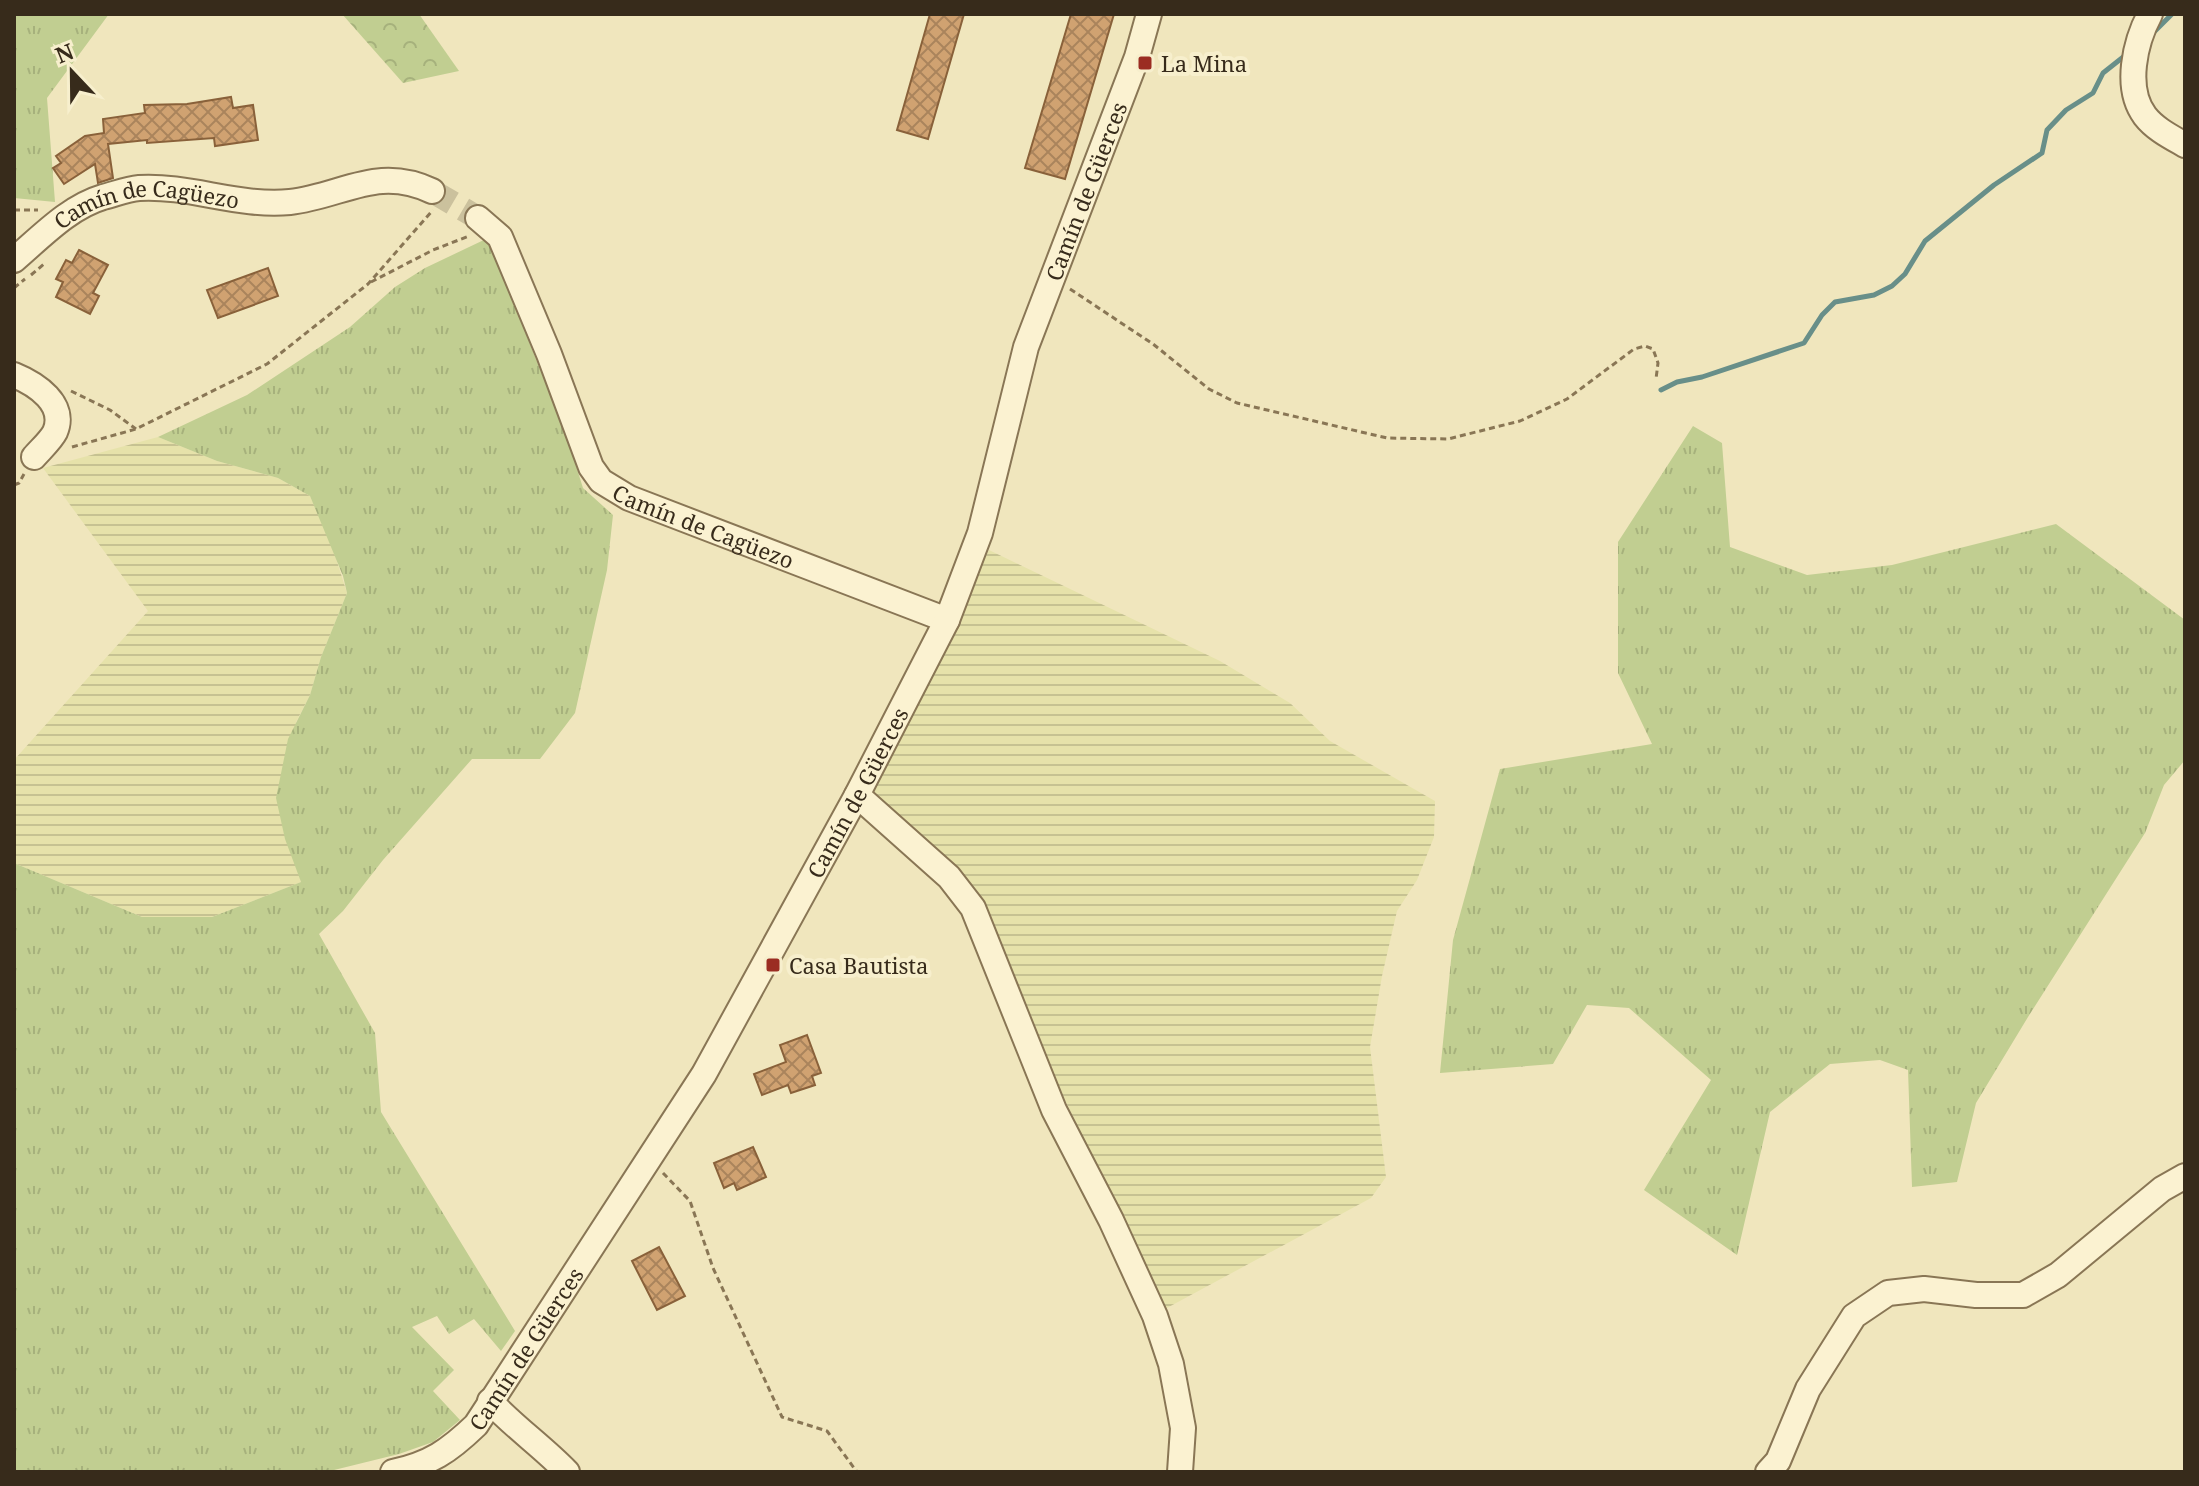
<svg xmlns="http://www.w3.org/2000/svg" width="2199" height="1486" viewBox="0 0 2199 1486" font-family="'Noto Serif',serif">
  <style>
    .farmland { fill: url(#farmland-rules) }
    .grass { fill: url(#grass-tufts) }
    .forest { fill: url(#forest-crowns) }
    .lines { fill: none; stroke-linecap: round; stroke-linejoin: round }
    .stream { stroke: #688f89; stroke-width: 5 }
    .building { fill: url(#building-cross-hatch); stroke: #89613a; stroke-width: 2 }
    .minor-tunnel { stroke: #cbc19d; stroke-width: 24; stroke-dasharray: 24 12; stroke-linecap: butt }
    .minor-casing { stroke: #897655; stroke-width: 28 }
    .path { stroke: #897655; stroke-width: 3; stroke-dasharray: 6 4; stroke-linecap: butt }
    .minor { stroke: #fbf2d1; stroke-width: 24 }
    .poi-dot { fill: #9b2d22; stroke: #f7efcd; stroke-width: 3 }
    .labels { text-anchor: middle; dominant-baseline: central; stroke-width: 8; stroke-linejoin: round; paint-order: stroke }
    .poi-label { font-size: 22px; fill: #372b1b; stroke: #f7efcd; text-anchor: start }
    .street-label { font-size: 22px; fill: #372b1b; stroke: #f7efcd }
  </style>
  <defs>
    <pattern id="farmland-rules" width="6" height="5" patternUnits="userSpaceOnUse" patternTransform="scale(2)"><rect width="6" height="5" fill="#e6e2aa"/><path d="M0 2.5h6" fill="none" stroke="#c6c292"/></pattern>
    <pattern id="grass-tufts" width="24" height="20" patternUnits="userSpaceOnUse" patternTransform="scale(2)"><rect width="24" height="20" fill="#c1ce91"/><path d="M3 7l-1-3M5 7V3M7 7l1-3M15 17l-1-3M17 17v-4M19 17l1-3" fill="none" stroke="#a6b17c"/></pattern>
    <pattern id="forest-crowns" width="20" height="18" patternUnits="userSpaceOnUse" patternTransform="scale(2)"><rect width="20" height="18" fill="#c1ce91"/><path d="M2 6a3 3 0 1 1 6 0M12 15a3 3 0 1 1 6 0" fill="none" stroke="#a6b17c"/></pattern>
    <pattern id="building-cross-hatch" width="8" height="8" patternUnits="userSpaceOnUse" patternTransform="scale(2)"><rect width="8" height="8" fill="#d0a271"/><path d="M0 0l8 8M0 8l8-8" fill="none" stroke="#aa845c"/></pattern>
  </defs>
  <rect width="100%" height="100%" fill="#f0e6bd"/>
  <path class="farmland" d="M158,437l59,24 61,17 32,18 22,50 15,47 -26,64 -11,38 -14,27v142l5,18 -89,35h-70l-128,-54v-103l134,-149 -105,-143z
    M989,550l231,111 70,42 40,38 105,60 -1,36 -17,43 -20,31 -15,65 -12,71 16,130 -15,21 -206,111 -123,-257 -52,-134 -113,-120 -5,-11z"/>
  <path class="grass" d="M14,14h95l-62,84 8,104 -41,-4z
    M488,238l80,202 15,48 30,27 -6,55 -32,143 -35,46h-68l-89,101 -40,51 -24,23 56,99 6,79 134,219 -14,20 -27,-32 -25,15 -12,-18 -25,11 42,43 -21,21 27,29 -27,22 -34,12 -73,18h-312v-609l128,54h70l89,-35 -16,-43 -9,-41 12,-59 22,-44 11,-38 26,-64 -4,-17 -33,-80 -32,-18 -61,-17 -59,-24 89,-42 103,-68 45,-40 30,-19z
    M1693,426l29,17 8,104 77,28 85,-10 164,-41 129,96v140l-21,25 -19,48 -117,184 -52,86 -19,79 -45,5 -4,-117 -28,-10 -50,4 -60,48 -33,143 -93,-65 67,-110 -82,-72 -42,-3 -34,59 -113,9 13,-133 47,-171 152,-25 -34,-71v-131z"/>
  <path class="forest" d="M342,14h77l40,57 -56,12z"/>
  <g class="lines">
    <path class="stream" d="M2151,35l21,-21
      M1661,390l16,-8 25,-5 102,-34 18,-28 13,-13 39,-7 18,-9 13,-12 20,-33 69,-56 48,-32 5,-23 19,-20 27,-17 10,-20 24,-19"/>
  </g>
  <path class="building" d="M930,14h34l-36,125 -31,-9z
    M1071,14h43l-49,165 -40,-11z
    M231,97l2,11 20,-3 5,35 -43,6 -1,-8 -67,5v-3l-39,4 5,34 -15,5 -3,-19 -31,20 -11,-16 8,-5 -5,-7 29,-20 19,-3 -1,-14 42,-6 -1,-8 43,-1z
    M79,250l29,15 -15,28 6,3 -9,18 -34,-17 7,-15 -7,-3 10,-19 6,3z
    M268,268l10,28 -60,22 -11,-28z
    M807,1035l14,38 -9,3 3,9 -24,8 -3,-8 -26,10 -8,-21 32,-12 -6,-17z
    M753,1147l13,30 -29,13 -3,-7 -10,5 -10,-25z
    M659,1247l26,49 -28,14 -25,-49z"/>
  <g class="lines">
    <path class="minor-tunnel" d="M432,191l46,27"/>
    <g class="minor-casing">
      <g id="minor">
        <path d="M2150,14c-15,28 -26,74 -5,102 10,13 26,21 40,29"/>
        <path id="s1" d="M478,218l22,19 49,117 42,113 10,14 28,17 318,122"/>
        <path id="s2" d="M14,260c27,-23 55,-53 89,-63 12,-3 24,-8 36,-9 51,-3 99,19 151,14 53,-6 87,-37 142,-11"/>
        <path d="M14,375c22,9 53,29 41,57 -4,8 -14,17 -21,25"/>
        <path d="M857,795l92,82 24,31 81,202 57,110 44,96 16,48 12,64 -3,44"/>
        <path d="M490,1401c24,26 53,46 77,71"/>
        <path id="s3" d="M393,1472c37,-8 56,-21 83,-47l228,-351 153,-279 90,-175 33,-87 46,-186 111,-290 12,-43"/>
        <path d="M1768,1472l10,-11 30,-72 46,-73 34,-23 36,-4 52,6h47l35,-20 104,-86 23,-13"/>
      </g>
    </g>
    <path class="path" d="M14,210h24
      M31,275l13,-11
      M371,282l62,-32 36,-14
      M14,288l11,-9
      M1070,289l83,55 56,45 28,14 150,35 61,1 72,-18 47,-22 67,-50 11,-3 8,3 5,14 -2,16
      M71,391l39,19 26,19
      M72,447l64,-18 131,-65 101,-80 65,-74
      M14,485l5,-2 5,-9
      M663,1173l27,28 23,67 69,149 45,14 30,41"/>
    <use href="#minor" class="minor"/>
  </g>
  <g class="poi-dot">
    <rect x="1137" y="55" width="16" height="16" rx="4"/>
    <rect x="765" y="957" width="16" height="16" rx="4"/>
  </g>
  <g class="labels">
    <g class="poi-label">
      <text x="1161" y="63">La Mina</text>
      <text x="789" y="965">Casa Bautista</text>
    </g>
    <g class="street-label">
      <text stroke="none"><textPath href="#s3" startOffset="1482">Camín de Güerces</textPath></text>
      <text stroke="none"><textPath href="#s2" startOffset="152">Camín de Cagüezo</textPath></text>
      <text stroke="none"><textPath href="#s1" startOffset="406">Camín de Cagüezo</textPath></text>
      <text stroke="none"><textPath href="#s3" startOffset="836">Camín de Güerces</textPath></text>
      <text stroke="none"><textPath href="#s3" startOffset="188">Camín de Güerces</textPath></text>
    </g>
  </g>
  <rect width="2199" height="1486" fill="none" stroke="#372b1b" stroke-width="32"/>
  <g transform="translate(72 72) rotate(338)" stroke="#f7efcd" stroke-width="6" paint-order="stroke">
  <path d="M0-6L14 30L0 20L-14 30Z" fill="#372b1b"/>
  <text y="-12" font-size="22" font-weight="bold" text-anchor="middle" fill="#372b1b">N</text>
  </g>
</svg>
